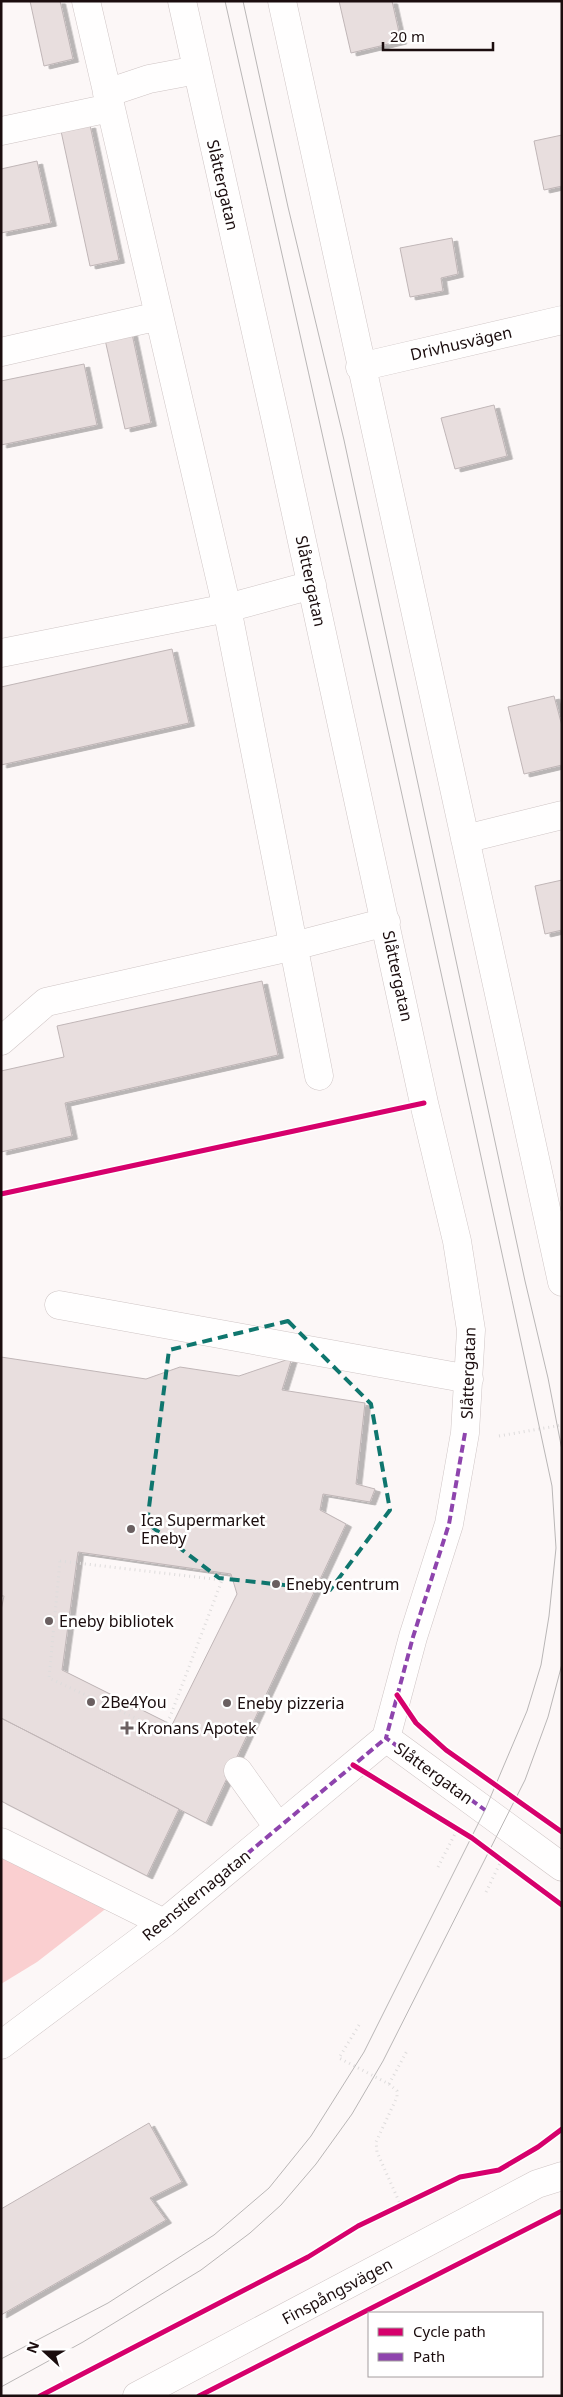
<svg xmlns="http://www.w3.org/2000/svg" width="563" height="2397" viewBox="0 0 563 2397" font-family="'Noto Sans',sans-serif">
  <style>
    .park { fill: #facfd0 }
    .building { fill: #e8dede; stroke: #c0b6b7; fill-rule: evenodd; filter: url(#shadow) }
    .lines { fill: none; stroke-linecap: round; stroke-linejoin: round }
    .minor-casing { stroke: #cfc5c5; stroke-width: 29 }
    .major-casing { stroke: #cfc5c5; stroke-width: 29 }
    .path { stroke: #dedcdc; stroke-width: 3; stroke-dasharray: 1 4; stroke-linecap: butt }
    .minor { stroke: #fffefe; stroke-width: 28 }
    .major { stroke: #fffefe; stroke-width: 28 }
    .tram { stroke: #b9b6b6; stroke-width: 1 }
    .quiet { stroke: #8e44ad; stroke-width: 4; stroke-dasharray: 8 4; stroke-linecap: butt }
    .cycleway-casing { stroke: #fff; stroke-width: 8 }
    .cycleway { stroke: #d6006c; stroke-width: 5 }
    .marked { fill: none; stroke: #0f766e; stroke-width: 4; stroke-dasharray: 10 6; stroke-linejoin: round }
    .poi-dot { fill: #6a5f60; stroke: #fff; stroke-width: 2 }
    .labels { text-anchor: middle; dominant-baseline: central; stroke-width: 5; stroke-linejoin: round; paint-order: stroke }
    .street-label { font-size: 16px; fill: #1b0d0e; stroke: #fff }
    .poi-label { font-size: 16px; fill: #1b0d0e; stroke: #fff; text-anchor: start }
  </style>
  <defs>
    <filter id="shadow"><feDropShadow dx="5.5" dy="3" stdDeviation="0" flood-color="#0004"/></filter>
  </defs>
  <rect width="100%" height="100%" fill="#fcf7f7"/>
  <path class="park" d="M1,1842l116,58 -80,62 -36,22z"/>
  <path class="building" d="M30,1h30l13,58 -29,7z
    M339,1h53l9,40 -50,12z
    M90,125l29,135 -29,6 -29,-135z
    M562,135v51l-18,4 -10,-49z
    M37,161l14,62 -50,10v-64z
    M452,238l6,36 -17,4 2,13 -33,6 -10,-49z
    M131,329l20,94 -26,6 -21,-94z
    M84,364l13,61 -96,20v-64z
    M494,405l13,51 -52,13 -14,-51z
    M172,649l17,74 -188,42v-78z
    M554,696l8,30v39l-38,9 -16,-67z
    M562,880v50l-17,4 -10,-48z
    M262,981l16,74 -213,48 7,33 -71,16v-81l63,-14 -7,-31z
    M1,1357l145,22 34,-12 59,9 53,-18 -10,32 83,13 -9,81 19,5 -5,13 -47,-8 -3,16 26,14 -140,299 -205,-105v-108l3,-14h-3zM78,1552l153,22 6,20 -65,131 -110,-55z
    M1,1718l178,91 -32,67 -146,-75z
    M149,2123l33,59 -32,16 16,22 -165,95v-106z"/>
  <g class="lines">
    <g class="minor-casing">
      <path id="minor" d="M86,1l141,607 92,468
        M182,1l95,425 147,677 33,138 14,89 -6,103 -16,91 -36,113 -27,101 176,129
        M282,1l280,1281
        M107,93l42,-14 48,-9
        M1,131l109,-23
        M1,352l158,-36
        M360,367l202,-47
        M1,653l226,-45 85,-23
        M465,839l97,-24
        M1,1041l45,-39 248,-56 92,-24
        M59,1305l410,74
        M238,1771l40,56
        M1,1842l163,81
        M1,2045l163,-122 222,-185"/>
    </g>
    <g class="major-casing">
      <path id="major" d="M137,2396l400,-212 25,-8"/>
    </g>
    <path class="path" d="M499,1436l63,-11
      M60,1561l162,19 -52,137 -9,13 -112,-52z
      M438,1867l19,-37
      M486,1892l14,-29
      M359,2025l-20,33 50,26 19,-35
      M389,2084l8,7v6l-21,45 1,10 24,54"/>
    <use href="#minor" class="minor"/>
    <use href="#major" class="major"/>
    <path class="tram" d="M243,1l45,206 56,233 181,841 23,97 14,72
      M1,2359l107,-56 106,-68 55,-47 42,-52 53,-84 121,-242 42,-99 14,-46 8,-49 7,-68 -4,-62c-106,-495 -215,-990 -327,-1485
      M1,2387l82,-45 118,-72 49,-37 31,-28 35,-41 36,-50 31,-53 142,-281 23,-63 14,-53"/>
    <path class="quiet" d="M465,1433l-16,91 -36,113 -27,101 99,72
      M164,1923l222,-185"/>
    <g class="cycleway-casing">
      <path id="cycleway" d="M1,1194l423,-91
        M397,1695l19,28 30,27 116,82
        M353,1765l119,73 90,67
        M40,2396l268,-139 50,-31 102,-49 39,-7 39,-23 24,-18
        M199,2396l363,-185"/>
    </g>
    <use href="#cycleway" class="cycleway"/>
  </g>
  <path class="marked" d="M288,1321l83,83 19,106 -60,80 -111,-12 -72,-55 22,-173z"/>
  <g class="poi-dot">
    <circle cx="131" cy="1529" r="5"/>
    <circle cx="276" cy="1584" r="5"/>
    <circle cx="49" cy="1621" r="5"/>
    <circle cx="91" cy="1702" r="5"/>
    <circle cx="227" cy="1703" r="5"/>
    <path d="M124.5 1720.5h5v5h5v5h-5v5h-5v-5h-5v-5h5z"/>
  </g>
  <g class="labels">
    <g class="street-label">
      <text transform="translate(223 185) rotate(77)">Slåttergatan</text>
      <text transform="translate(461 343) rotate(-13)">Drivhusvägen</text>
      <text transform="translate(311 581) rotate(78)">Slåttergatan</text>
      <text transform="translate(398 976) rotate(78)">Slåttergatan</text>
      <text transform="translate(468 1373) rotate(-88)">Slåttergatan</text>
      <text transform="translate(434 1773) rotate(36)">Slåttergatan</text>
      <text transform="translate(196 1895) rotate(-39)">Reenstiernagatan</text>
      <text transform="translate(337 2291) rotate(-28)">Finspångsvägen</text>
    </g>
    <g class="poi-label">
      <text x="141" y="1520">Ica Supermarket<tspan x="141" dy="18">Eneby</tspan></text>
      <text x="286" y="1584">Eneby centrum</text>
      <text x="59" y="1621">Eneby bibliotek</text>
      <text x="101" y="1702">2Be4You</text>
      <text x="237" y="1703">Eneby pizzeria</text>
      <text x="137" y="1728">Kronans Apotek</text>
    </g>
  </g>
  <rect width="563" height="2397" fill="none" stroke="#1b0d0e" stroke-width="5"/>
  <rect x="368" y="2312" width="175" height="65" fill="#ffffff" stroke="#a49e9f"/>
  <rect x="378" y="2328" width="25" height="8" fill="#d6006c" stroke="#a49e9f"/>
  <text x="413" y="2337" font-size="15" fill="#1b0d0e">Cycle path</text>
  <rect x="378" y="2353" width="25" height="8" fill="#8e44ad" stroke="#a49e9f"/>
  <text x="413" y="2362" font-size="15" fill="#1b0d0e">Path</text>
  <g transform="translate(45 2352) rotate(291)" stroke="#ffffff" stroke-width="4" paint-order="stroke">
  <path d="M0-4L9 19L0 12L-9 19Z" fill="#1b0d0e"/>
  <text y="-8" font-size="14" font-weight="bold" text-anchor="middle" fill="#1b0d0e">N</text>
  </g>
  <path d="M383 42v8h110v-8" fill="none" stroke="#1b0d0e" stroke-width="2.5"/>
  <text x="390" y="42" font-size="15" fill="#1b0d0e" stroke="#ffffff" stroke-width="4" paint-order="stroke">20 m</text>
</svg>
